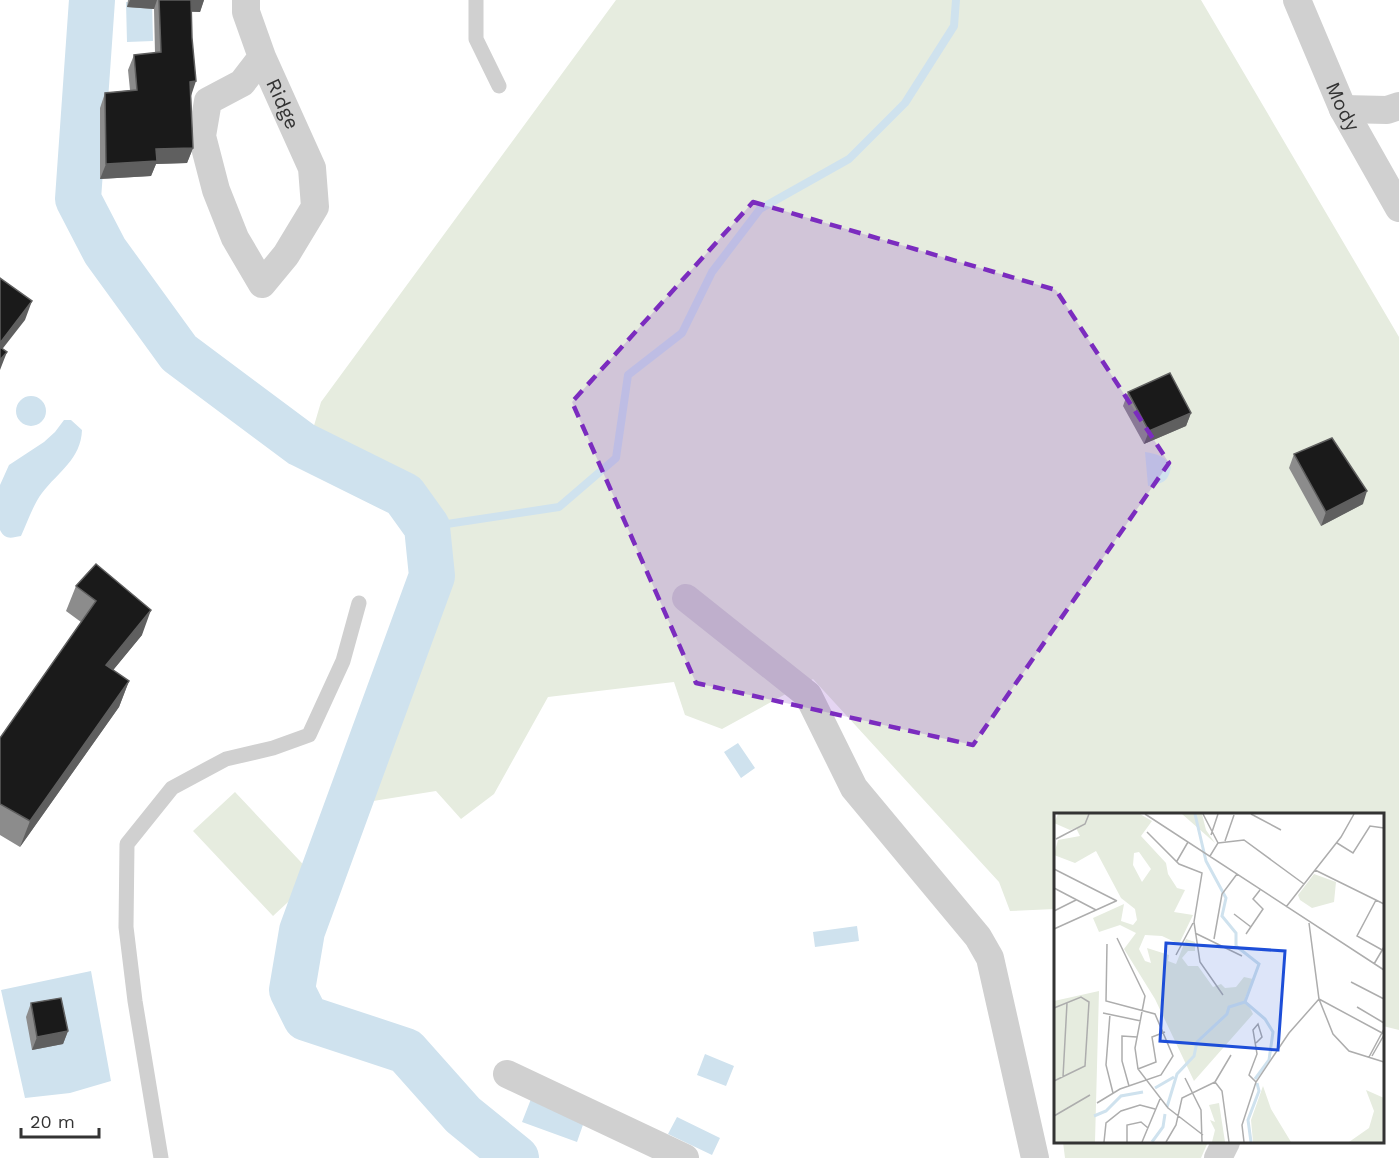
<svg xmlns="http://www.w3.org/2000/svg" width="1399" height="1158" viewBox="0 0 1399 1158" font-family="'Work Sans',sans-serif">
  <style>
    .green { fill: #e6ecdf }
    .water { fill: #cfe2ee }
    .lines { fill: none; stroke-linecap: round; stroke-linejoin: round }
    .stream { stroke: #cfe2ee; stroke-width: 8 }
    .river { stroke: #cfe2ee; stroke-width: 46 }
    .service { stroke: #d0d0d0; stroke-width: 15 }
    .minor { stroke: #d0d0d0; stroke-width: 28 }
    .wall { fill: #8c8c8c }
    .shaded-wall { fill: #5f5f5f }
    .building { fill: #1a1a1a; stroke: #5f5f5f; stroke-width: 1.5 }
    .marked { fill: #7b2cbf; fill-opacity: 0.2; stroke: #7b2cbf; stroke-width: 4.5; stroke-dasharray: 12 8; stroke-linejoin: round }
    .labels { text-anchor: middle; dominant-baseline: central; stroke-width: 6; stroke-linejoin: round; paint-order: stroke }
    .street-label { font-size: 20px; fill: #333; stroke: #fff }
    .inset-river { fill: none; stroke: #cfe2ee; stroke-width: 3 }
    .inset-road { fill: none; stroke: #adadad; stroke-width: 1.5 }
    .view { fill: #1d4ed8; fill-opacity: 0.15; stroke: #1d4ed8; stroke-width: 3 }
    .inset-edge { fill: none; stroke: #333; stroke-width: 3 }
  </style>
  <rect width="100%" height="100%" fill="#fff"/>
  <path class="green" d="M616,0h585l198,337v693l-16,-4 -1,-212h-326l-1,95 -45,2 -11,-29 -186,-203 -91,50 -37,-14 -11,-33 -126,15 -54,97 -33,25 -25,-28 -88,14 84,-229 -5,-49 -23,-34 -91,-64 8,-27z
    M235,792l80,85 -42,39 -80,-85z
    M1063,1142h145l-7,16h-136z"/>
  <path class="water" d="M152,1l1,40 -26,1 -1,-40z
    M16 411a15 15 0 1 1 30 0a15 15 0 1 1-30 0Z
    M64,420h7l11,10c-1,29 -24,42 -40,63 -9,12 -15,30 -21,43 -10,2 -16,4 -21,-6v-45l9,-20 35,-23 11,-10z
    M1145,452c13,2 20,4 26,15 -3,16 -9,16 -23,19z
    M738,743l17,25 -14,10 -17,-26z
    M857,926l2,15 -44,6 -2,-15z
    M91,971l20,110 -41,12 -45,5 -24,-108z
    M705,1054l29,12 -8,20 -29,-11z
    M531,1099l54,20 -8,23 -55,-20z
    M677,1117l43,21 -8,17 -44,-21z"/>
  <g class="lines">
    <path class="stream" d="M427,527l132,-20 57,-49 12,-83 54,-42 30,-61 48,-63 89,-50 56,-56 49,-77 2,-26"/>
    <path class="river" d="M92,0l-14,199 27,52 74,102 122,91 103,51 23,32 5,49 -130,355 -10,59 14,28 100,33 57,64 53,43"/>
    <path class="service" d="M476,0v39l23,47
      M161,1158l-26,-157 -9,-74 1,-83 45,-56 54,-29 47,-11 36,-13 34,-74 16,-58"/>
    <g class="minor">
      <path id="s1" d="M246,0v12l16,45 50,111 3,39 -29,48 -24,29 -27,-46 -19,-48 -14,-54 6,-35 34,-18 20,-26"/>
      <path id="s2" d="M1297,0l46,109 56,99"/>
      <path d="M1343,109l44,1 12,-4"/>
      <path d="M686,598l122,97 46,93 124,149 12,21 45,200"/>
      <path d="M507,1074l178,84"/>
      <path d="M1218,1158l8,-16"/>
    </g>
  </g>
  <path class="wall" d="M128,0h76l-4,12h-9v84l2,52 -6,15 -31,1 -5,12 -51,3v-71l5,-15 25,-3 -2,-20 6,-15 21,-2 -1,-44 -27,-2z
    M1128,392l63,21 -5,13 -42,18 -21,-38z
    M1294,454l69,50 -42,22 -32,-58z
    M76,586l66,49 -29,35 16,11 -10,26 -99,140 -20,-12v-97l81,-116 -15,-11z
    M31,1003l37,28 -5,13 -31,6 -6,-33z"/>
  <path class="shaded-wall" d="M130,0h27l-3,9 -27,-2z
    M189,0h15l-4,12 -15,-1z
    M196,81l-5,15 -1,-14z
    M193,148l-6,15 -31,1 -5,12 -51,3 6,-15 50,-15z
    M32,301l-7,19 -25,32v-9z
    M7,352l-7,18v-10z
    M1191,413l-5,13 -42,18 5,-13z
    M1367,491l-4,13 -42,22 5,-14z
    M151,610l-9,25 -46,56 10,-26z
    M129,681l-10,26 -99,140 10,-26z
    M68,1031l-5,13 -31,6 5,-13z"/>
  <path class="building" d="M159,0h32l1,38 4,43 -6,1 3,66 -37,1 1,12 -51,3 -1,-71 32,-3 -3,-35 27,-3z
    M0,278l32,23 -32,42z
    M0,347l7,5 -7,8z
    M1170,373l21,40 -42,18 -21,-39z
    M1332,438l35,53 -41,21 -32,-58z
    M96,564l55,46 -45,55 23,16 -99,140 -30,-17v-66l96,-137 -20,-15z
    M61,998l7,33 -31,6 -6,-34z"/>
  <path class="marked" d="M753,202l303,88 113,173 -196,282 -277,-62 -124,-281z"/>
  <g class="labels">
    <g class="street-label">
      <text stroke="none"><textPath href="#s1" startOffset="111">Ridge</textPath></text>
      <text stroke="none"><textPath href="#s2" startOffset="116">Mody</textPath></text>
    </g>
  </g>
  <g transform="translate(1054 813)">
    <rect width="330" height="330" fill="#fff"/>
    <path d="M4,1h82l12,7 -11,15 25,27 2,11 9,14 8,2 -11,22 19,3 -14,29 -17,-8 -17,-1 -6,14 6,12 6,2 -4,-15 22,7 -1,6 8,3 10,-25 9,3v9h-7l-6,7 6,8h10l15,21 8,-3 4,4 11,-1 8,-10 9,2 -8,19 8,16 -59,67 -39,-82 -31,-50 12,-16 -16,-8 -21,7 -6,-14 31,-14 -3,17 12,4 4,-5 -2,-11 -14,-11 -25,-47 -21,12 -21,-8 4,-15 22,-4 -4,-8 -6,2 -16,-7zM85,39l12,17 -9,13 -9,-17 1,-12zM128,1h20l4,16 9,13zM260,61l22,8 -2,20 -22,6 -12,-8 -2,-5zM45,178l-4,151h-41v-141zM209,273l8,23 20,33h-38l-2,-22zM312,277l18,8v44h-35l20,-14 5,-17zM165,290l6,39h-13l3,-12 -5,-10 5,2 -6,-17z" fill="#e6ecdf" fill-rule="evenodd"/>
    <path class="inset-river" d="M141,1l11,47 20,37 -4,18 14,17v13l23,18 -14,38 20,17 8,13 -4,28 -14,19M101,275l19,-11M113,294l10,-33 17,-18 3,-14 30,-28 2,-7 16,-5M40,303l12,-5 15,-15 22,-4M98,329l11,-15 2,-13M197,329l-3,-22 11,-29 -2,-8"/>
    <path class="inset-road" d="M91,1l239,156M149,1l15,29 -8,13M197,1l30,16M93,19l32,32 23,9 -8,49 6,40 23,33M157,22l7,-21M2,26l29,-15 4,-10M171,28l9,-26M164,30l26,-3 60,44M283,30l16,10 17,-27 14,2M123,48l11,-19M0,56l63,32M261,57l69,34M0,75l42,22M322,87l-19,36 27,15M232,94l55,-70 13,-23M0,98l22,-11M180,101l17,13M255,110l10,76 14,35 16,17 35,11M0,116l62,-28M141,120l47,23M192,121l17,-25 -10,-10 7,-9M63,125l28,58 -10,52 3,21 30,39 35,27M160,126l8,-45 15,-20M122,142l17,-32M320,151l10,-17M297,169l33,17M265,186l65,35M303,194l27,16M0,195l27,-11 8,5 -4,64 -31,15M49,200l38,8M56,201l-4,51 7,28M318,243l12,-21M315,244l15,-28M84,256l18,-7 -4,-25 13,-5M9,264l4,-74M131,265l16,32 1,32M161,269l7,9 7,51M161,269l16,-27M202,269l-7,-7 8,-21 -4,-24 5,-6 4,13 -6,6M75,273l-7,-25v-25l15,1M43,290l23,-14 41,-14 12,-19 -18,-42 -49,-13 1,-57M0,303l36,-21M50,329l2,-19 15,-12 19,-6 15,4M73,329v-17l14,-3 7,6M88,329l18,-43M112,329l10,-17 6,-27 33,-16M190,329l-2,-17 14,-43 33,-49 30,-34"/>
    <path class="view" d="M112,130l119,8 -7,99 -118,-9z"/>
    <rect width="330" height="330" class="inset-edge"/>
  </g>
  <path d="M21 1128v9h78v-9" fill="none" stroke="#333333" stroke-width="3"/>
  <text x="30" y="1128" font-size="18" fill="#333333" stroke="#ffffff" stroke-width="4.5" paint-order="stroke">20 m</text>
</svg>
